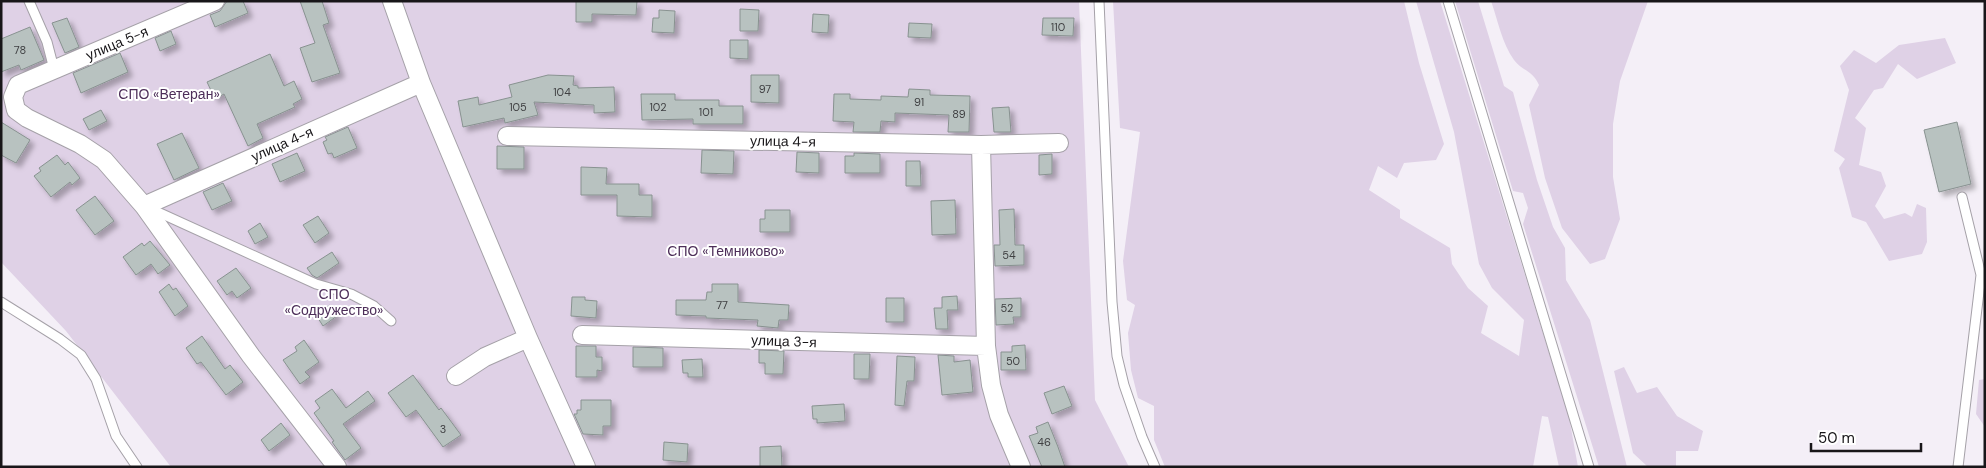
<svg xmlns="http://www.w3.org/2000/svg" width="1986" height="468" viewBox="0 0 1986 468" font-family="'DM Sans',sans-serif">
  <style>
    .green { fill: #dfd1e6 }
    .building { fill: #b8c2c0; stroke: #889290; filter: url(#shadow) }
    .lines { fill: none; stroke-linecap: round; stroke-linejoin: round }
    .lane-casing { stroke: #a5a1a8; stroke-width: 11 }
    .street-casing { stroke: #a5a1a8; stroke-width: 20 }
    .lane { stroke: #fff; stroke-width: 9 }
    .street { stroke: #fff; stroke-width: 18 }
    .labels { text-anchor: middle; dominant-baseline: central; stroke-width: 4; stroke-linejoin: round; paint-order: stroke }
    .number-label { font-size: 11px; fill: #404143 }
    .street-label { font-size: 14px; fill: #181619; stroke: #fff }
    .park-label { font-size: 14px; fill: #4d2e59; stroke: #fff }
  </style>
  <defs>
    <filter id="shadow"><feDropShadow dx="4.5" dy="4.5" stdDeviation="2.5" flood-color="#0004"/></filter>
  </defs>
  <rect width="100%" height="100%" fill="#f4eff7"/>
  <path class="green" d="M1,1h1078l16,399 34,67h-958l-105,-136 -65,-69z
    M1113,1h291l15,62 25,81 -8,16 -32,3 -7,15 -19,-12 -9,24 31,20v8l50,30 2,16 16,24 20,18 -7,27 38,23 5,-36 -32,-32 -13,-24 -25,-132 -38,-131h24l129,416 9,50h-19l-11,-50 -6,-1 -9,51h-368l-11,-27v-34l-16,-8 -7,-28 -3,-37 7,-28 -8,-5 -4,-39 17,-129 -20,-4z
    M1455,1h23l26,85 9,6 24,88 16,47 12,21 1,32 24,40 37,147h-28l-76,-243 5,-16 -5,-15 -10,-2z
    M1491,1h157l-28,80 -7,43v53l7,42 -15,40 -15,5 -28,-36 -17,-50 -16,-73 10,-20c-6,-15 -17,-14 -25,-25 -12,-17 -16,-39 -23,-59z
    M1945,38l11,25 -39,16 -19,-15 -15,24 -9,2 -19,28 11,10 -7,37 22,7 5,14 -11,20 9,13 21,-6 7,4 5,-13 9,4 1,34 -5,12 -33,7 -23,-39 -14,-5 -13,-49 6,-9 -11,-8 15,-61 -9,-24 14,-16 22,13 23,-18z
    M1624,367l13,26 20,-6 20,29 26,15 -5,20h-22v16h-28l-15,-14 -19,-82z
    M1985,379v48l-9,-13 3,-34z"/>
  <path class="building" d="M227,1h16l5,12 -33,14 -5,-12 10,-4z
    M300,1h22l7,22 -6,2 17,48 -28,9 -12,-34 15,-5z
    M576,1h61l-1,14 -44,-1v8h-16z
    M740,9l19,1 -1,21h-18z
    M659,10l16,1 -1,22 -22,-1 1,-14h6z
    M813,14l16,1 -1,18 -16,-1z
    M67,18l12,29 -14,6 -13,-30z
    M1043,18h31l-1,18 -31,-1z
    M909,23l23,1 -1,14 -23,-1z
    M30,27l14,33 -23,10 -2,-5 -18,7v-33z
    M171,31l5,13 -16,7 -5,-13z
    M730,40h18v19l-18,-1z
    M120,53l8,19 -47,21 -8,-20z
    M270,54l14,32 10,-5 8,18 -9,5 2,3 -38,17 6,14 -15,8 -24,-52 -9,5 -8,-17z
    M548,75l26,1 -1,9 5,1v2l36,-1 1,25 -21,1v-8l-60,-3 4,13 -33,8 -1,-5 -41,9 -5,-26 20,-4 1,8 33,-8 -3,-12z
    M751,75h28v28l-28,-1z
    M909,89l21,1v5l40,1 -1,36h-21l1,-17 -54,-2v9l-14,-1 -1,11h-27l1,-10 -21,-1 1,-27h16v5l31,1v-4l27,1z
    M641,94h34v6h44v6h24v18h-50v-5l-51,1z
    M1009,107l2,25h-17l-2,-24z
    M101,110l6,11 -18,9 -6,-11z
    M1,122l29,18 -14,23 -15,-8z
    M1957,122l14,62 -32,8 -15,-62z
    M348,127l9,21 -23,10 -2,-5 -4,1 -5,-12 4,-2 -2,-3z
    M182,133l17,35 -25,12 -17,-36z
    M497,146l27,1v22h-27z
    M702,150l32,1 -1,23 -32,-1z
    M797,152l22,1v20l-23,-1z
    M297,153l8,18 -25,11 -8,-18z
    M854,153l26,1v19h-35v-17h9z
    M1052,154v20l-13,1v-20z
    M57,155l8,10 3,-3 12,16 -8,7 -2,-3 -19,15 -17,-21 7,-5 -2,-3z
    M906,161h14l1,25h-15z
    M581,167l26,1 -1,16h33v11h13v22l-35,-1v-21h-36z
    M223,183l9,18 -20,9 -9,-18z
    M95,196l19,25 -19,14 -19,-25z
    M955,200l1,34 -24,1 -1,-34z
    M1014,209l1,36h9v20l-29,1 -1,-21h6l-1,-35z
    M765,210h25v22h-30v-13h5z
    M318,216l11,17 -14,10 -12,-18z
    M260,223l8,14 -13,7 -7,-13z
    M150,241l20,24 -12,9 -7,-10 -15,11 -13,-18 19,-14 2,3z
    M332,252l7,11 -22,15 -5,-3 -5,-7z
    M236,268l15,20 -14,10 -5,-7 -5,4 -10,-14z
    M169,284l4,6 3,-2 12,18 -13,10 -16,-24z
    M712,284h26v18l51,3 -1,15h-9l-1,8 -21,-2 1,-6 -52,-2v-2l-30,-1v-15h30l1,-8h5z
    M957,296l1,14h-11l1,19h-12l-2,-21h8v-11z
    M572,297h13v3l12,1 -1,17 -25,-2z
    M886,298h18v24h-18z
    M1021,298v19h-8l1,7 -18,1 -1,-26z
    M330,305l7,11 -14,10 -7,-11z
    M202,336l23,33 5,-4 13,17 -17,13 -25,-33 -4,2 -11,-16z
    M304,340l15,22 -14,10 5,5 -10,7 -17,-24 14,-9 -2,-4z
    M1025,345l1,25h-25v-18h11v-6z
    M576,346h20v11h6v14l-5,-1v7h-21z
    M633,347l30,1v19h-30z
    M759,350l25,1 -1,23h-18v-11h-6z
    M854,354h16l-1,25h-15z
    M938,355l16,1v6l16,-2 3,32 -31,3z
    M897,356l18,1 -1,24h-7l-3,25 -9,-1z
    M702,359l1,18h-15v-4h-5l-1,-13z
    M413,375l26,35 2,-2 20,27 -18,12 -27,-37 -10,7 -18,-24z
    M1064,386l8,20 -20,8 -8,-21z
    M332,389l14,19 22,-17 7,10 -32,23 18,24 -16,12 -13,-18 2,-1 -20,-28 6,-5 -5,-7z
    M581,400h30v26h-8v9l-20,-1 -9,-20h3v-4h4z
    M844,404l1,17 -28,2v-4h-4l-1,-13z
    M1048,422l10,25 7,20h-23l-13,-31 9,-3 -2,-6z
    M281,423l9,12 -21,16 -8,-11z
    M664,442l24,2 -1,18 -24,-2z
    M781,446l1,21h-22v-20z"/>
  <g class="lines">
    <g class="lane-casing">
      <path id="lane" d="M29,1l18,41 7,27
        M1099,1l13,301 5,54 7,29 18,52 13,30
        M1448,1l141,466
        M149,208l167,76 35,10 23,12 17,15
        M1,302l59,37 21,16 15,24 20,57 21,31
        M1958,467l23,-192 -19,-78"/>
    </g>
    <g class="street-casing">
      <path id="street" d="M215,1l-197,84 -5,12 3,13 11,8 53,26 24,16 40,46 107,150 86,111
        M392,1l29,82 107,255 58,129
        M507,136l474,9 78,-2
        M981,145l5,201 5,39 8,30 22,52
        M144,206l277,-123
        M582,335l404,11
        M456,376l29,-19 43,-19"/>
    </g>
    <use href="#lane" class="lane"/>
    <use href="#street" class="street"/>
  </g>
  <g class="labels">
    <g class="number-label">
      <text x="1058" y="27">110</text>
      <text x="20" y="50">78</text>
      <text x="765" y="89">97</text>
      <text x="562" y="92">104</text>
      <text x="919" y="102">91</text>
      <text x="518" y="107">105</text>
      <text x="658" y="107">102</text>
      <text x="706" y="112">101</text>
      <text x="959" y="114">89</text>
      <text x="1009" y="255">54</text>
      <text x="722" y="305">77</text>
      <text x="1007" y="308">52</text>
      <text x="1013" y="361">50</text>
      <text x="443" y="429">3</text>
      <text x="1044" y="442">46</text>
    </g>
    <g class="street-label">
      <text transform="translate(117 43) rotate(-23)">улица 5-я</text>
      <text transform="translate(783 141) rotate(1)">улица 4-я</text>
      <text transform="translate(282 144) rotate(-24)">улица 4-я</text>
      <text transform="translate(784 341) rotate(2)">улица 3-я</text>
    </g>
    <g class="park-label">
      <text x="169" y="94">СПО «Ветеран»</text>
      <text x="726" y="251">СПО «Темниково»</text>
      <text x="334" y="294">СПО<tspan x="334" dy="16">«Содружество»</tspan></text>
    </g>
  </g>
  <rect width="1986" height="468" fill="none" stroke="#181619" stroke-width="5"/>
  <path d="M1811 443v8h110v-8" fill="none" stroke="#181619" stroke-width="2.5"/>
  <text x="1818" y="443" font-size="15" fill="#181619" stroke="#ffffff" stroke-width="4" paint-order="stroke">50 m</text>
</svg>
